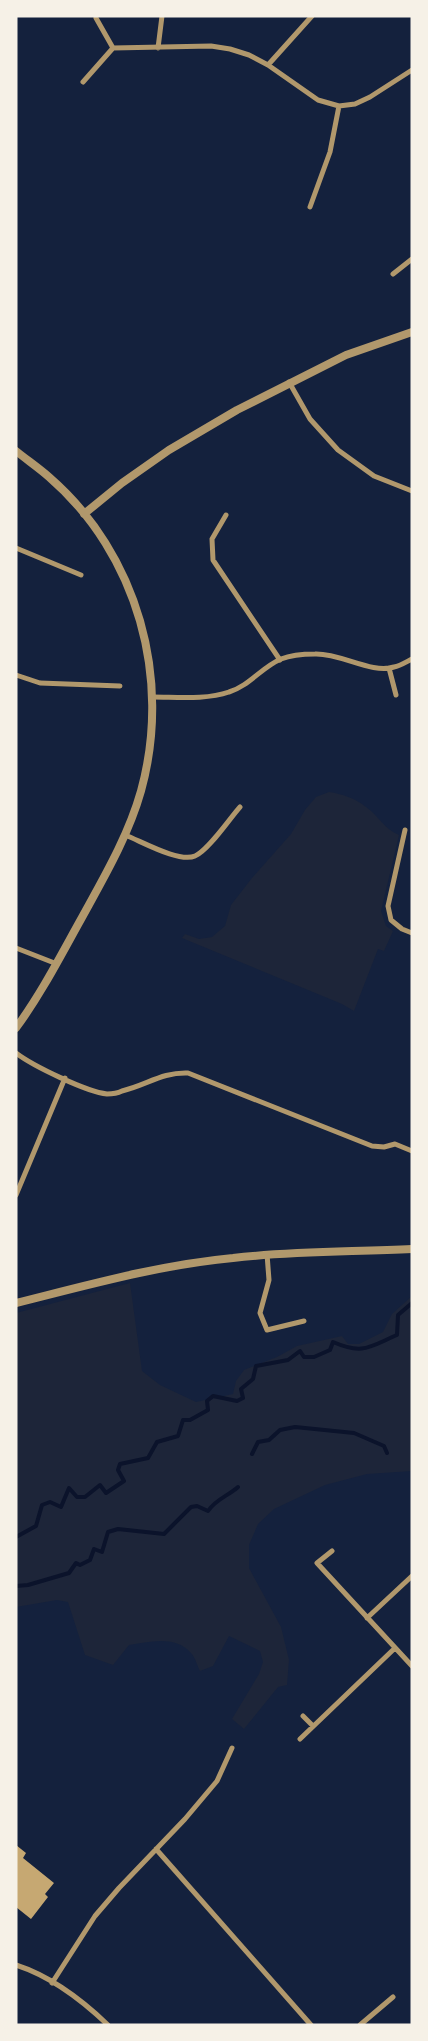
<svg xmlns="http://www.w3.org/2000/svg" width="428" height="2041" viewBox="0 0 428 2041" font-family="Spectral,serif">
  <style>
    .green { fill: #1d2539 }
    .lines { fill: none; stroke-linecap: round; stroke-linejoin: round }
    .stream { stroke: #0b132b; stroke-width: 4 }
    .building { fill: #c6a872 }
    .minor { stroke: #b1986c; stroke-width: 5 }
    .tertiary { stroke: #b1986c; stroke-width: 8 }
  </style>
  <rect width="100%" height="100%" fill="#14213d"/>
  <path class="green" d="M329,792c13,2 26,6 37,15 13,9 17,21 33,28l-18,76 5,15 7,5 -9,20 -6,-2 -24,62 -12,-7 -160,-66 3,-4 14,5 13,-2 13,-11 6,-21 21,-27 39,-44 14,-24 11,-13z
    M130,1283l12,88 18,14 36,17 37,-8 3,-13 8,-11 33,-13 20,-11 45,-10 6,8h11l24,-12 9,-18 20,-18v175l-45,3 -42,11 -51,24 -16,15 -9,21v23l32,59 8,33 -2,25 -9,2 -34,42 -12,-10 27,-45 4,-12 -3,-11 -31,-15 -16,30 -13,5c-3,-6 -5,-14 -9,-18 -16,-18 -42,-11 -62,-8l-16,20 -28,-10 -17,-53 -11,-2 -41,7v-294z"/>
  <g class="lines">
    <path class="stream" d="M252,1454l6,-12 11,-2 11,-10 15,-3 59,6 30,13 3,7
      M16,1537l20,-11 6,-21 8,-3 11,5 8,-19 8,9h8l15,-12 6,8 18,-12 -6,-11 2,-6 28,-6 9,-16 21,-6 5,-16h7l18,-10 -1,-9 6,-5 24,5 6,-3 -2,-9 12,-10 3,-13 32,-6 12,-9 4,6h10l16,-7 3,-8c30,13 36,5 64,-7l1,-20 14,-12
      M16,1586l12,-1 41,-12 7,-10 4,2 10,-5 4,-11 8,3 6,-20 10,-3 46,5 27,-27 6,-1 11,5c8,-12 20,-15 30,-24"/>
  </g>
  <path class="building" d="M16,1845l10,8 -3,5 31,25 -9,11 3,3 -17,22 -15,-12z"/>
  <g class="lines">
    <path class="minor" d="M96,18l17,30 98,-2 19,3 19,6 19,10 50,35 21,6 16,-2 15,-7 42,-27
      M158,48l4,-32
      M268,65l44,-49
      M83,82l30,-34
      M310,207l20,-55 9,-46
      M393,274l19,-15
      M289,382l21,37 28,31 36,26 38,15
      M226,515l-14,24 1,21 67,100
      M16,548l65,27
      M389,668l7,27
      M16,675l24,8 80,3
      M153,697c24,0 53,3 76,-5 20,-6 33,-25 52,-33 10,-4 24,-5 34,-5 26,-1 56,20 79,13 6,-1 12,-5 18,-8
      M405,830l-17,76 3,14 11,9 10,4
      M125,835c16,6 54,28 70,21 13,-5 35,-38 45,-49
      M16,948l41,16
      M16,1053c17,13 71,39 91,41 5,0 11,-1 15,-3 25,-6 40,-19 66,-18l184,73 12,1 11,-3 17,7
      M16,1195l49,-117
      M267,1254l2,26 -9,33 7,17 37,-9
      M332,1551l-15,12 95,103
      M367,1618l45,-42
      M303,1716l10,10
      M300,1739l95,-91
      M156,1849l155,176
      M16,1965c34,11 66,35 92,60
      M52,1983l43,-67 24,-28 66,-69 32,-38 15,-33
      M360,2025l33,-28"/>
    <path class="tertiary" d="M16,451c11,9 23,17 33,26 89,77 123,202 92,314 -13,46 -38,88 -61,130 -20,36 -39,73 -64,107
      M84,514l38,-31 47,-33 68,-40 109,-55 66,-23
      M16,1303c72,-18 143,-38 217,-45 59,-7 119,-6 179,-9"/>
  </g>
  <rect width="428" height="2041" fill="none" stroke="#f6f1e7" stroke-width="35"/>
</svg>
